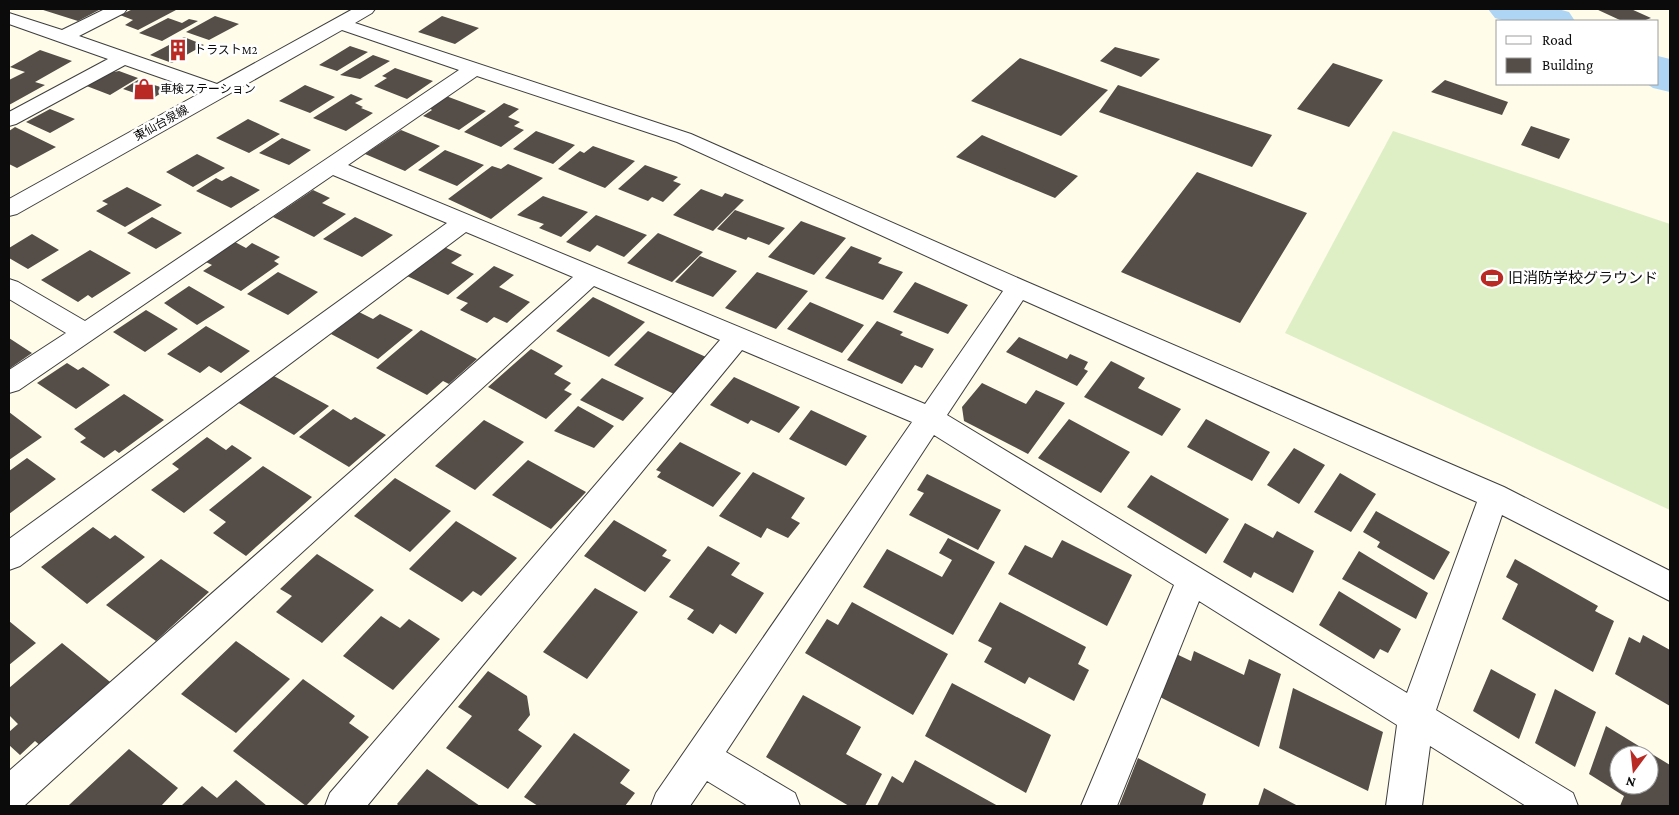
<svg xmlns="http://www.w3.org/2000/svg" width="1679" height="815" viewBox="0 0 1679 815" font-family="'Crimson Pro','Noto Sans JP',serif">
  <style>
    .pitch { fill: #deefc6 }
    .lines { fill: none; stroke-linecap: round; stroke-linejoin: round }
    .river { fill: #afd5f5; fill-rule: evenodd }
    .building { fill: #544d48; fill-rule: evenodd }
    .minor-casing { stroke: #3e3e3e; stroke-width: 2 }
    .minor { fill: #fff; fill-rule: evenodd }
    .labels { text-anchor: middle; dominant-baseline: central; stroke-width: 5; stroke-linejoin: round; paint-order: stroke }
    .far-poi-label { font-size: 12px; fill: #0b0b0b; stroke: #fff; text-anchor: start }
    .far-street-label { font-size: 12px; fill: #0b0b0b; stroke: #fff }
    .poi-label { font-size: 15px; fill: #0b0b0b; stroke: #fff; text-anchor: start }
  </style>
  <rect width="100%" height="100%" fill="#fffcea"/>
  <path class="pitch" d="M1393,131l277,93v286l-385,-177z"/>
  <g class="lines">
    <path class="river" d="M1488,9h70l11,3 6,9h-70l-10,-3z
      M1658,56l12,3v33l-17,-4 -6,-4h11z"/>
  </g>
  <path class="building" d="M40,9h61l-23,12z
    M133,9h38l5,1 -38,20 -13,-5 8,-5 -13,-5z
    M1596,9h35l20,9 -8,3h-21z
    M215,16l24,8 -30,16 -23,-8z
    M442,16l37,12 -24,16 -37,-12z
    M168,18l14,5 7,-4 9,2 -36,20 -23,-8z
    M184,37l20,8 -32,18 -22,-8z
    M350,46l18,6 -31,19 -18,-6z
    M1115,47l45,12 -19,18 -41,-16z
    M40,50l32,11 -37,21 10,3 -36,20v-25l16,-8 -15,-5z
    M373,55l17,6 -30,18 -20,-4z
    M1020,58l88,32 -47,46 -90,-35z
    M1333,63l50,17 -34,47 -52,-18z
    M395,68l38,13 -26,18 -33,-13 13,-8 -5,-2z
    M119,71l19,7 -28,17 -26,-10 19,-11z
    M138,80l29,9 -15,10 -29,-10z
    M1445,80l63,22 -6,13 -71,-23z
    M305,85l30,12 -25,16 -31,-12z
    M1118,85l154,50 -20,32 -153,-55z
    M351,94l12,5 -8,4 8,4 -2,1 12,5 -27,18 -33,-13z
    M446,96l40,15 -27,19 -36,-14 9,-6 -3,-2z
    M504,103l15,6 -11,8 12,5 -6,4 10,4 -23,17 -37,-15z
    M50,109l25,10 -25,14 -24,-11z
    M248,119l32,15 -31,19 -33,-15z
    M1531,126l39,13 -11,20 -38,-14z
    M15,127l41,20 -39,21 -8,-4v-33z
    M401,130l39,16 -35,25 -40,-17z
    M536,131l39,14 -22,19 -40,-15z
    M982,135l96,41 -23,22 -99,-41z
    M282,138l29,12 -22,15 -30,-12z
    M593,146l42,15 -30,27 -47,-19 22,-18 4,2z
    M445,150l39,15 -27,21 -39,-16z
    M197,154l28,14 -32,19 -27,-15z
    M508,164l35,14 -52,41 -43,-20 44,-33 9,3z
    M645,165l33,12 -5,4 8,3 -18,18 -11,-5 -4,4 -30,-12z
    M1197,172l110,41 -67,110 -119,-51z
    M231,176l29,14 -29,18 -35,-17 20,-13 6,3z
    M127,187l35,18 -37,22 -29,-16 12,-7 -6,-3z
    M701,189l21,8 3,-4 19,7 -31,31 -40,-16z
    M313,190l17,8 -8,5 24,11 -32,23 -41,-20z
    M543,196l45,16 -27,25 -22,-9 5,-4 -27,-9z
    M735,210l50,18 -16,17 -21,-8 -2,3 -29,-11z
    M596,215l51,20 -23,22 -27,-12 -7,7 -24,-10z
    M152,217l30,16 -26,16 -29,-16z
    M355,217l38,18 -31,22 -39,-18z
    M801,221l45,17 -32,37 -46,-18z
    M658,233l45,19 -31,30 -45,-19z
    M32,234l27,16 -31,19 -19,-11v-10z
    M235,242l11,6 6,-5 28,14 -6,4 5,3 -38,27 -38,-20 9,-6 -6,-3z
    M851,246l31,12 -4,5 25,9 -20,28 -58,-22z
    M444,247l18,8 -11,8 23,11 -26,21 -41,-19z
    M90,250l41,23 -39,25 -4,-3 -10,7 -37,-22z
    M700,256l37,15 -24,26 -38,-15z
    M494,266l20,9 -15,12 31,15 -23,21 -13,-6 -7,6 -27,-13 8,-7 -12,-5z
    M278,272l40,20 -30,23 -41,-21z
    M757,272l51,19 -32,38 -51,-21z
    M915,282l53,23 -20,29 -55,-22z
    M189,286l36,21 -28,18 -33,-22z
    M593,297l52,25 -36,35 -53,-26z
    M810,302l54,23 -22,28 -55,-24z
    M146,310l32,19 -33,23 -32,-20z
    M359,312l14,7 7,-5 33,16 -35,29 -47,-25z
    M877,321l26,11 -3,3 34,14 -12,19 -7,-3 -13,19 -55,-24z
    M206,326l44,25 -29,22 -12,-7 -9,7 -33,-19z
    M421,330l56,29 -28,25 -6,-3 -16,14 -51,-27z
    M648,331l58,26 -32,37 -60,-29z
    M1019,337l48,22 3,-5 18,8 -4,7 4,2 -11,15 -71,-34z
    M9,338l23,15 -23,16z
    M531,349l32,17 -9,8 17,9 -7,7 8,4 -26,25 -58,-32z
    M1111,361l34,17 -7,10 43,21 -19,27 -78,-39z
    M67,363l11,7 5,-3 27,18 -34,24 -39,-26z
    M272,375l57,31 -35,29 -57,-33z
    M734,377l66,30 -21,26 -28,-13 -3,4 -38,-19z
    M602,378l42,20 -21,23 -43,-21z
    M982,383l44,21 10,-14 29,13 -37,51 -64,-33 -2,-14z
    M124,394l40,26 -45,33 -4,-3 -11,8 -24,-16 6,-4 -12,-9z
    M578,406l36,20 -20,22 -40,-17z
    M333,409l18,11 4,-3 31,18 -37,32 -50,-30z
    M811,410l56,26 -21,30 -57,-27z
    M9,412l33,25 -33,23z
    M1069,419l61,33 -29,41 -63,-35z
    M1206,419l64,33 -18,29 -65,-34z
    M484,420l40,22 -49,48 -40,-24z
    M207,437l19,13 6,-5 20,13 -68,55 -33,-23 28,-21 -7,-5z
    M680,442l61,31 -28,34 -56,-30 4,-5 -5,-2z
    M1294,448l31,17 -26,39 -32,-19z
    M27,458l29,21 -47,35v-43z
    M528,460l58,32 -35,37 -59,-34z
    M263,466l49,31 -66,59 -33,-23 13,-11 -17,-12z
    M753,472l52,26 -14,20 9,5 -12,15 -21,-10 -6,10 -42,-22z
    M1340,473l36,21 -25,38 -37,-20z
    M927,474l74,36 -23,40 -69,-35 15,-22 -7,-3z
    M1151,475l78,44 -23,35 -79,-47z
    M395,478l56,33 -41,41 -56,-36z
    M1376,511l74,41 -16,28 -57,-33 3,-5 -17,-10z
    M614,520l53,30 -5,6 9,4 -26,32 -61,-36z
    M456,521l61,37 -36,38 -8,-5 -11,11 -53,-33z
    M1245,523l28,15 4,-7 37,20 -21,42 -39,-21 -3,6 -28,-16z
    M93,527l17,12 5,-4 30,22 -58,47 -46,-37z
    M948,538l47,24 -42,73 -90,-48 24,-38 55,28 10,-17 -13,-7z
    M1062,540l70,35 -25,51 -99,-52 17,-29 27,13z
    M708,546l32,17 -9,12 33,18 -28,41 -16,-10 -7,10 -26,-15 7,-9 -25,-13z
    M1359,551l69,42 -12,26 -74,-40z
    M317,554l57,36 -52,53 -46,-31 16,-16 -12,-7z
    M161,559l48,33 -53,49 -50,-36z
    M1515,559l83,47 -3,5 19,10 -21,51 -91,-53 16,-35 -12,-7z
    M595,588l43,24 -51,67 -44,-27z
    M1339,591l62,38 -13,24 -8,-4 -6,10 -55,-34z
    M852,602l96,52 -35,61 -108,-62 22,-34 11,6z
    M1000,602l86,45 -8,17 11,6 -15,31 -45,-24 -4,7 -41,-22 8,-14 -14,-7z
    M381,616l19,12 9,-9 31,20 -47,51 -50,-34z
    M9,621l27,22 -27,22z
    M1643,635l27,15v56l-55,-32 14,-37 11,6z
    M236,641l54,38 -54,54 -55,-39z
    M62,643l58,47 -71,63 -14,-12 -15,14 -11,-10v-13l9,-8 -9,-9v-27z
    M1170,651l21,10 3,-10 50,24 5,-16 32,15 -22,73 -105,-53z
    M1491,669l45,25 -17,45 -46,-28z
    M488,671l39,25 3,19 -12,15 24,16 -34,43 -62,-41 26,-32 -14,-9z
    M303,679l52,37 -6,7 20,14 -63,69 -73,-55z
    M952,683l99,52 -25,58 -101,-57z
    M1293,688l90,44 -15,59 -89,-43z
    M1555,689l41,23 -21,55 -40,-24z
    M803,695l58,32 -15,27 36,20 -17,32h-16l-83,-49z
    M1606,726l64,39v41h-50l4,-10 -35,-22zM1619,755h30v30h-30z
    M574,733l56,37 -10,13 15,10 -10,13h-87l-14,-9z
    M129,749l49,39 -17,18 -92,-1z
    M1138,758l68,36 -4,12h-83z
    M915,760l83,46h-121l15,-30 11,7z
    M427,769l53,37h-81l-2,-2z
    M236,780l31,26h-86l21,-20 15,12z
    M1264,788l34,18h-40z"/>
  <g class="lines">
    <g class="minor-casing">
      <path id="minor" d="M105,9h22l-3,4 -45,23 138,48 136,-75h22l-3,4 -17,10 336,111 336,148 477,205 166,84v30l-168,-86 -66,195 137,83 5,13h-52l-96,-60 -8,60h-36l11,-81 -198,-124 -82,205h-36l93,-221 -240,-150 -208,317 69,41 5,13h-52l-41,-25 -17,25h-39l5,-13 256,-371 -170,-72 -375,456h-42l5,-13 390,-453 -126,-54 -570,520h-15v-35l564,-494 -107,-45 -446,334 -11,4v-31l438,-316 -114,-48 -314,215 -10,3v-23l57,-37 -57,-34v-20l9,3 67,39 374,-251 -117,-40 -325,184 -8,2v-17l193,-107 -77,-27 -109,59 -7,2v-14l99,-53 -99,-35v-11l53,17zM477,76l200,66 326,149 -78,113 -577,-239zM1023,300l454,202 -70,191 -460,-278z"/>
    </g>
    <use href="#minor" class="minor"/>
  </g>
  <defs>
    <g id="building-bare" transform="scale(1.725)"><path d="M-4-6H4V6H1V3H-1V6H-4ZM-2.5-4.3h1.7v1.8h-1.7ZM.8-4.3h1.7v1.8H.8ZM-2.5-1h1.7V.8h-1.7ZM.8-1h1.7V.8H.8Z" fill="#b92a25" stroke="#fff" stroke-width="2.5" paint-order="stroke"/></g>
    <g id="shop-bare" transform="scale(1.725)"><path d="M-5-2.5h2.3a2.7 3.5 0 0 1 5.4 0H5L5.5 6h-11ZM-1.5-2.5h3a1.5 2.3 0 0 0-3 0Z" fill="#b92a25" stroke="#fff" stroke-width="2.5" paint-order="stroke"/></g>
    <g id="stadium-bare" transform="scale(1.725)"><path d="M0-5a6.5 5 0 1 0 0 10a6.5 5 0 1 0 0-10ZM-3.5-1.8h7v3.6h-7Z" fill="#b92a25" stroke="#fff" stroke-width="2.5" paint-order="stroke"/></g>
  </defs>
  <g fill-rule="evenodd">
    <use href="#building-bare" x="178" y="50"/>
    <use href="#shop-bare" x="144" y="89"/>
    <use href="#stadium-bare" x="1492" y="278"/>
  </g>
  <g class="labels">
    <g class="far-poi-label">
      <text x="194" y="50">トラストM2</text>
      <text x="160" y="89">車検ステーション</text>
    </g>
    <g class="far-street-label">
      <text transform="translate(161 123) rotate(-29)">東仙台泉線</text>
    </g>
    <g class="poi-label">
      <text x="1508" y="278">旧消防学校グラウンド</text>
    </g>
  </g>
  <rect width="1679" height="815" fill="none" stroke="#0b0b0b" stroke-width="20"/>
  <rect x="1496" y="20" width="162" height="65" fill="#ffffff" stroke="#9d9d9d"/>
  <rect x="1506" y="36" width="25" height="8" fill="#ffffff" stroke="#9d9d9d"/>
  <text x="1542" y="45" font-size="15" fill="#0b0b0b">Road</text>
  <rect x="1506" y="58" width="25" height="15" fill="#544d48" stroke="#9d9d9d"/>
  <text x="1542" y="70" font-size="15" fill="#0b0b0b">Building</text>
  <g transform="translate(1634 770) rotate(195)"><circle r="24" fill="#ffffff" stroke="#9d9d9d"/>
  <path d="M0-4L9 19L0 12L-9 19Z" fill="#b92a25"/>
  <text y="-8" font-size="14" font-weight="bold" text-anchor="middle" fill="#0b0b0b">N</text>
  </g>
</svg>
